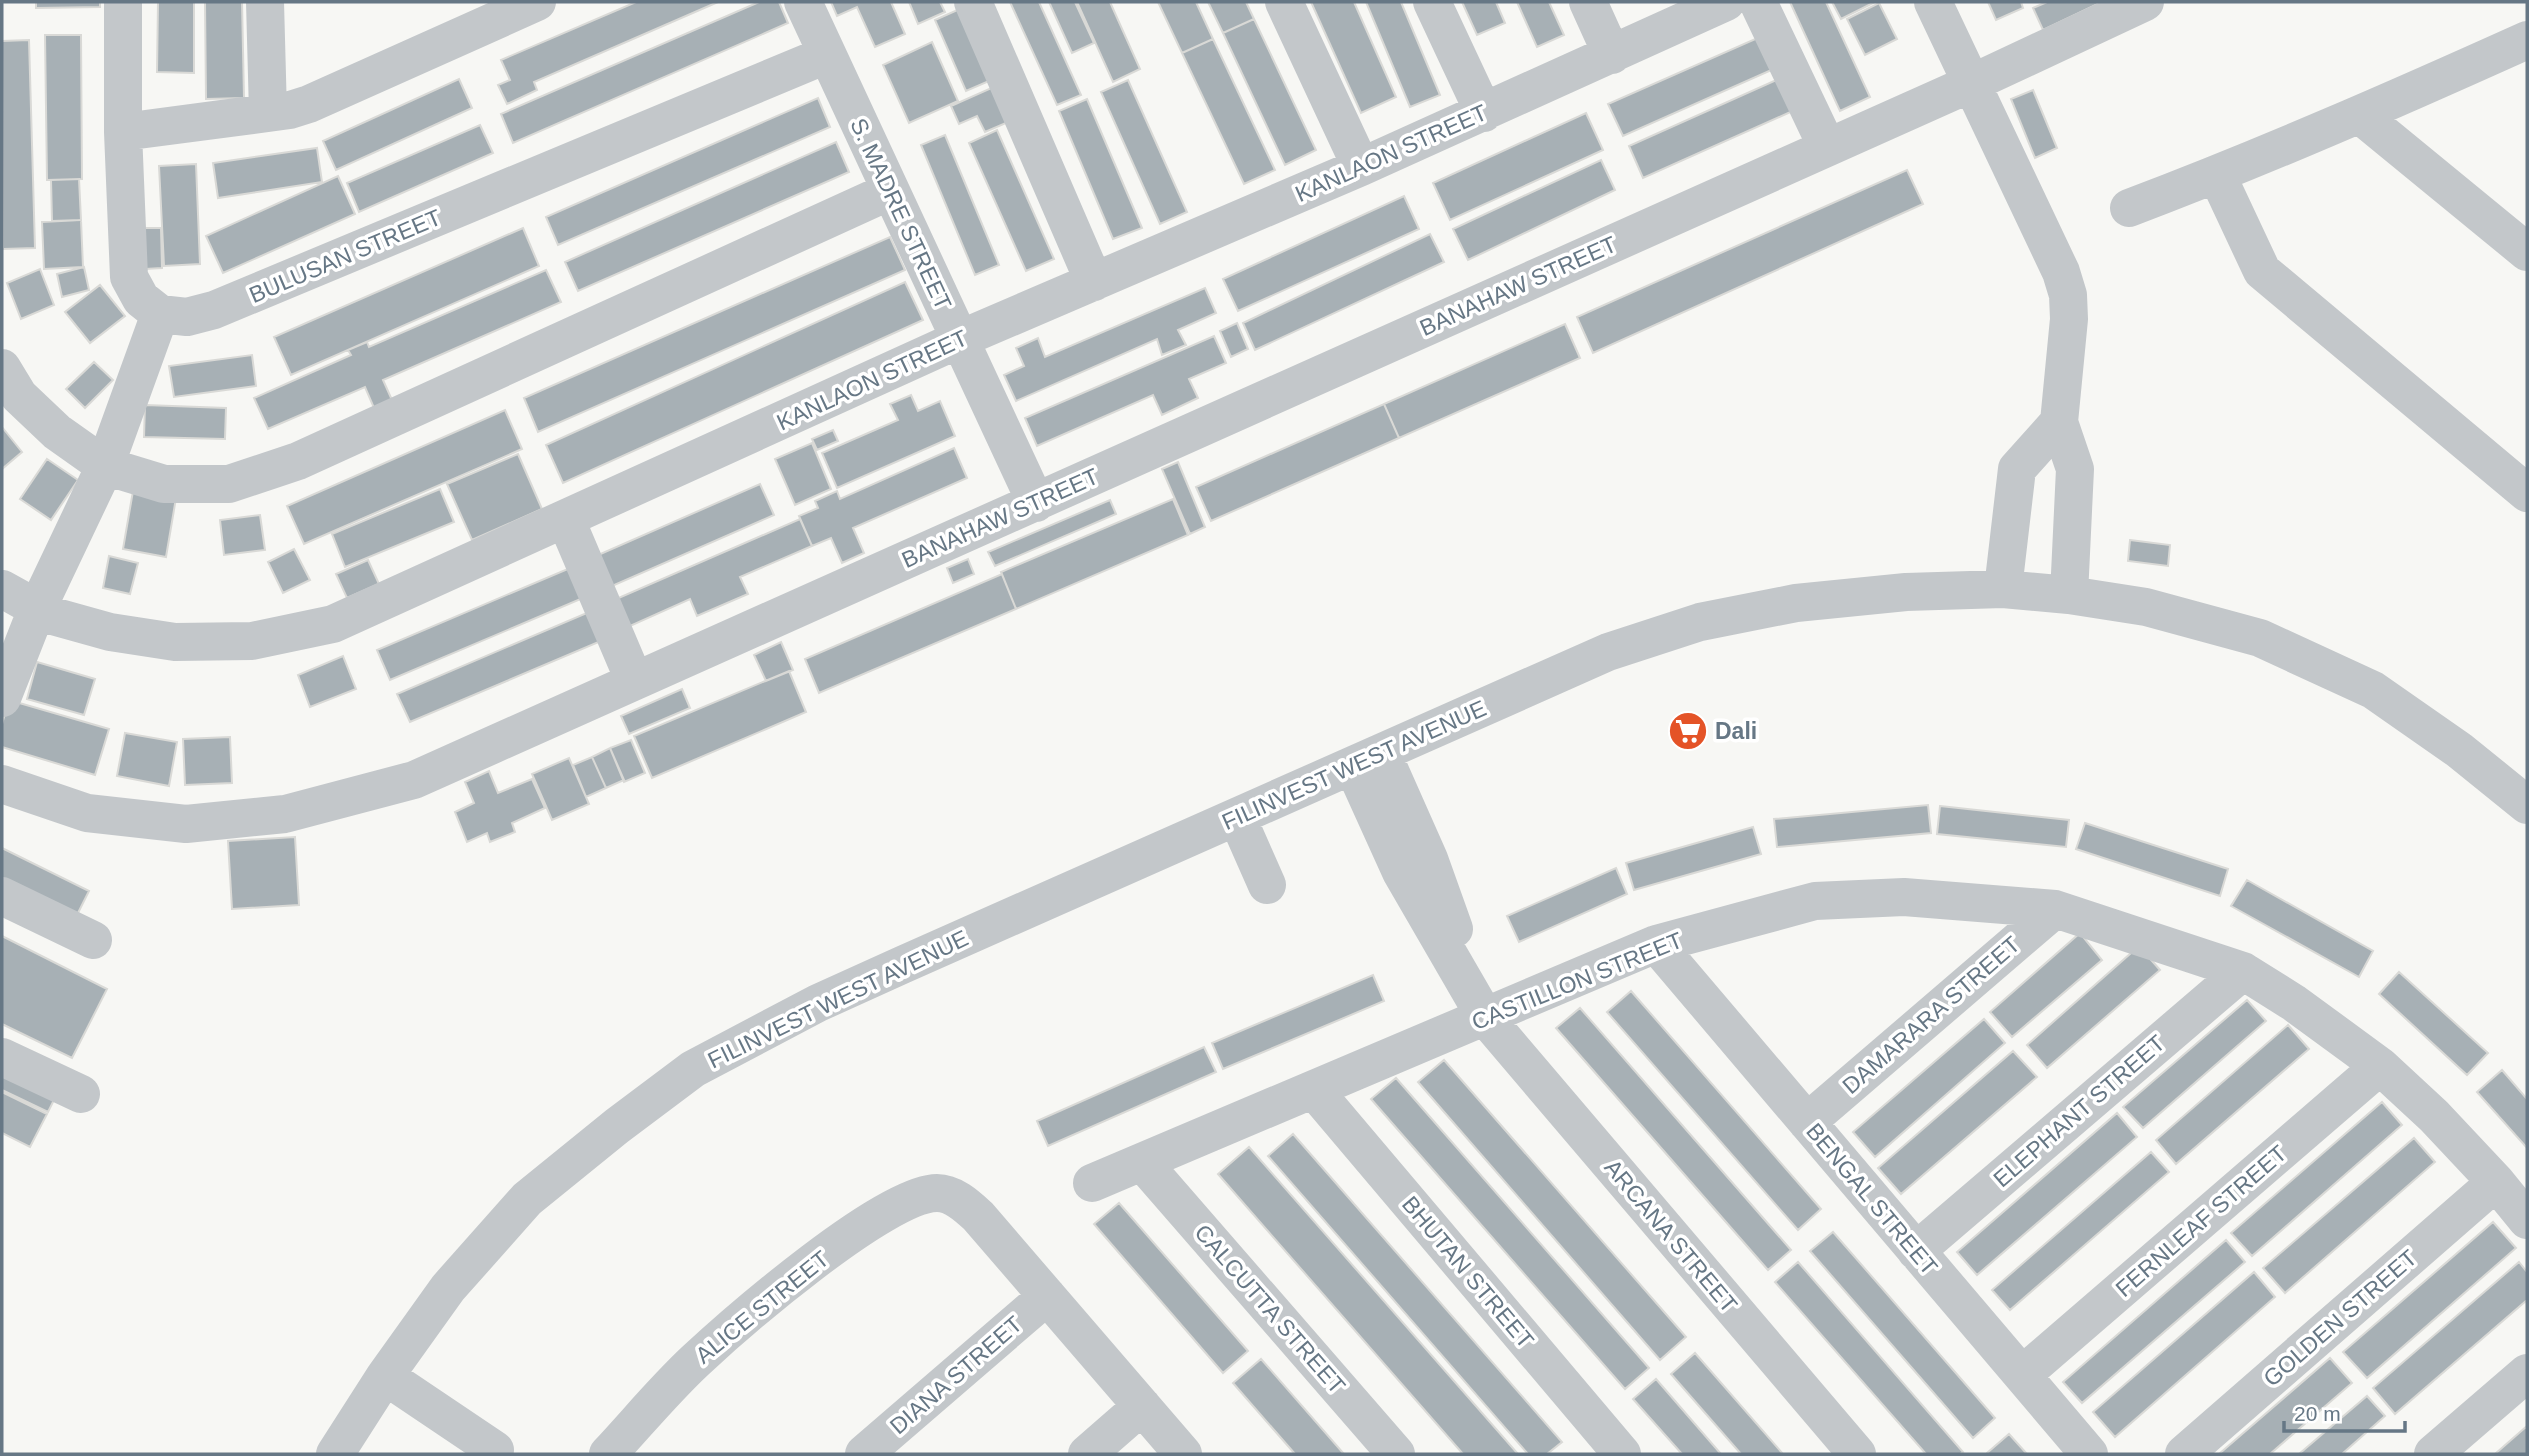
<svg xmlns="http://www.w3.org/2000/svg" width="2529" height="1456" viewBox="0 0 2529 1456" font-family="Arial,sans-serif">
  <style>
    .building { fill: #a7b0b5; stroke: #d9d9d6; stroke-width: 2 }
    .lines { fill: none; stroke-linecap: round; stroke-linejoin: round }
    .minor { stroke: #c3c7ca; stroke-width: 38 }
    .labels { text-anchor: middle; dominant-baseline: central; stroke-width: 7; stroke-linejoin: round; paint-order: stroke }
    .street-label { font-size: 23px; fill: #667785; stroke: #fff }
    .poi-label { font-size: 23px; font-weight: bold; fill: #667785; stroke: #fff; text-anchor: start }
  </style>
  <rect width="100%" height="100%" fill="#f7f7f4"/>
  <path class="building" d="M36,2h64v5l-64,1z
    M158,2h36v71l-37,-1z
    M205,2h37l2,96 -38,1z
    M636,2h82l-184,80 3,8 -30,14 -9,-19 12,-5 -9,-20z
    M759,2h20l9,21 -275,120 -12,-29z
    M831,2h60l14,32 -30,13 -18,-40 -20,9z
    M909,2h31l5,10 -27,12z
    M1010,2h29l42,93 -24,10z
    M1049,2h26l19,41 -22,10z
    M1077,2h33l30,67 -27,13z
    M1158,2h38l17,37 -31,14z
    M1208,2h38l8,17 -31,14z
    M1311,2h43l42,95 -35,16z
    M1366,2h35l39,93 -30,12z
    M1462,2h34l9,21 -28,12z
    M1517,2h32l15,33 -27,12z
    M1790,2h36l44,95 -30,14z
    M1832,2h43l-34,17z
    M1988,2h33l2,6 -27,12z
    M2047,2h55l-59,28 -10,-22z
    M1879,3l18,36 -32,16 -18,-36z
    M964,7l32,71 -30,13 -31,-71z
    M1254,19l62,131 -31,15 -62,-132z
    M45,35h36l1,144 -35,1z
    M1762,36l14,32 -153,68 -15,-32z
    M1213,39l62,131 -31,14 -62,-131z
    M29,40l6,208 -32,1 -1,-208z
    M932,42l26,59 -49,22 -26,-58z
    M1781,78l14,32 -152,68 -14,-32z
    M459,79l13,29 -136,62 -13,-29z
    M1128,80l59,132 -27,12 -59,-132z
    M998,85l15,35 -28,12 -8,-16 -18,8 -8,-18z
    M2033,90l24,58 -22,10 -24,-59z
    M818,98l12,29 -272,118 -12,-28z
    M1087,99l55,129 -29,11 -54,-128z
    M1586,113l17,37 -153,70 -17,-37z
    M480,125l13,28 -134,59 -12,-29z
    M997,130l57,129 -28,12 -57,-128z
    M945,135l54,130 -24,10 -54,-130z
    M836,142l13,30 -271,119 -13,-29z
    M317,148l5,34 -104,16 -5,-35z
    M1601,160l14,30 -147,70 -15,-31z
    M196,164l4,100 -36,2 -5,-100z
    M1907,170l16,34 -330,149 -16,-36z
    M338,176l17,38 -132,59 -17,-37z
    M79,179l2,41 -29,1 -1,-41z
    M1404,196l15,33 -181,82 -15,-32z
    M81,220l2,47 -39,2 -2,-47z
    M144,228h17l1,40 -17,1z
    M523,228l16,38 -248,109 -17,-38z
    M1430,234l14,28 -189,88 -12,-27z
    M890,237l15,33 -367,162 -14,-34z
    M84,267l5,23 -27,7 -5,-23z
    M40,269l14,36 -33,14 -14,-36z
    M546,270l15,32 -178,78 9,20 -18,8 -9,-21 -97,42 -14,-31 97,-43 -3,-5 19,-8 2,5z
    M905,282l18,38 -360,163 -17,-38z
    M100,285l25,31 -35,27 -25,-31z
    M1205,288l11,25 -38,17 8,15 -24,10 -5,-16 -141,62 -12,-26 20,-9 -8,-18 22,-10 7,19z
    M1237,323l11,26 -17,8 -11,-26z
    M1565,324l15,34 -181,80 -15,-34z
    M1214,336l12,27 -37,16 9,19 -36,17 -9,-20 -116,51 -12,-28z
    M252,355l4,31 -82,11 -5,-31z
    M94,362l19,18 -28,28 -19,-19z
    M911,395l7,16 22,-10 15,35 -118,52 -15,-35 76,-33 -8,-16z
    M1384,404l15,34 -188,83 -15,-34z
    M145,405l81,3 -1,31 -81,-2z
    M505,410l17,39 -218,95 -17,-38z
    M2,427l20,25 -20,17z
    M833,430l5,11 -21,9 -5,-11z
    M812,443l19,46 -36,16 -20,-46z
    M954,448l13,30 -114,50 11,25 -22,10 -11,-25 -19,8 -13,-30 19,-8 -3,-7 22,-10 3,8z
    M518,454l24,55 -70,31 -25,-56z
    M47,459l31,21 -27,40 -31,-21z
    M1178,462l27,65 -15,7 -28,-65z
    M760,484l14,31 -171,75 -14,-31z
    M440,489l14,33 -109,45 -13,-33z
    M133,491l43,7 -10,59 -43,-8z
    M1173,499l15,36 -172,74 -15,-37z
    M1110,500l6,14 -121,52 -7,-14z
    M260,515l5,35 -41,5 -4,-35z
    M800,519l12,27 -72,31 8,17 -51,22 -7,-17 -71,32 -12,-28z
    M2130,540l40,5 -2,21 -40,-5z
    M294,549l16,31 -27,13 -15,-31z
    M109,556l29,7 -8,31 -27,-6z
    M968,559l6,15 -21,9 -6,-15z
    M368,560l11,24 -32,14 -11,-24z
    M570,568l13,30 -193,82 -13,-30z
    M1002,574l14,35 -197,84 -14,-34z
    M589,612l12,29 -191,81 -13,-28z
    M781,642l12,28 -27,11 -12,-26z
    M343,656l13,33 -46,18 -12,-32z
    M37,662l58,17 -11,36 -57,-16z
    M789,671l17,41 -154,66 -18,-42z
    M682,689l8,19 -61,26 -8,-18z
    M9,700l100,29 -14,46 -93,-28v-23z
    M125,733l52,9 -8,44 -52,-10z
    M230,737l2,46 -47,2 -2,-46z
    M631,740l14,33 -21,9 -14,-34z
    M610,748l14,32 -18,8 -14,-31z
    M592,757l14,31 -20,9 -13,-32z
    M569,758l20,46 -37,16 -20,-46z
    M489,771l9,22 34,-14 13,29 -33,15 3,9 -25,10 -3,-9 -20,9 -12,-30 19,-9 -9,-21z
    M1928,805l3,28 -154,14 -3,-28z
    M1940,806l129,14 -3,27 -129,-13z
    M2085,823l143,46 -8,27 -144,-47z
    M1753,827l8,27 -127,36 -8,-27z
    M295,837l4,68 -67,4 -4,-68z
    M2,848l87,43 -16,32 -71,-35z
    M1616,868l11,26 -108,48 -12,-26z
    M2247,880l126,71 -14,26 -128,-71z
    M2080,933l22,27 -90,77 -22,-25z
    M2,936l105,53 -35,69 -70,-34z
    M2139,946l21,24 -113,98 -20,-23z
    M2399,972l89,81 -21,22 -88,-81z
    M1373,975l11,26 -161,68 -11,-26z
    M1631,991l190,218 -23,21 -191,-218z
    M2247,1000l19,21 -123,107 -20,-21z
    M1580,1008l211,242 -23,20 -212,-242z
    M1984,1019l21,24 -130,114 -22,-25z
    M2288,1025l21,24 -133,115 -20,-24z
    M1204,1047l12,25 -168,74 -11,-25z
    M2013,1051l24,26 -136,117 -23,-26z
    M1444,1060l242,277 -26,23 -242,-278z
    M2502,1070l25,29v49l-50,-56z
    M2,1071l53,27 -7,14 -46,-22z
    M1396,1078l253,290 -24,21 -254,-290z
    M2,1092l45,22 -17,33 -28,-14z
    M2382,1102l20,23 -150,131 -21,-23z
    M2117,1113l20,24 -160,138 -20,-23z
    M1293,1134l269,308 -15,12h-19l-260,-298z
    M2414,1138l21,24 -150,131 -22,-25z
    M1249,1147l269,307h-55l-245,-280z
    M2151,1152l18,20 -159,138 -18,-20z
    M1119,1203l129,148 -25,22 -129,-149z
    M2493,1222l23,26 -149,130 -24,-26z
    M1833,1232l162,186 -22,20 -163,-187z
    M2226,1240l19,22 -163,141 -19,-21z
    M1798,1262l165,190 -3,2h-34l-151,-172z
    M2519,1262l8,10v28l-132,114 -22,-26z
    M2254,1272l21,25 -160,140 -22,-25z
    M1695,1353l88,101h-42l-70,-80z
    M2330,1358l22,25 -82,71h-51z
    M1261,1359l83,95h-49l-62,-71z
    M1656,1379l65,75h-39l-49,-55z
    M2367,1396l18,20 -43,38h-43z
    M2527,1426v28h-32z
    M2009,1434l18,20h-40v-1z"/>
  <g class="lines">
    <path class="minor" d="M123,2v130l6,145 12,22 19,15 27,3 27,-7 612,-255
      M265,2l3,111
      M803,2l233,501
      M973,2l121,280
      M1284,2l77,165
      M1432,2l52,111
      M1588,2l24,53
      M1758,2l69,145
      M1933,2l128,270 7,23 1,24 -10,103 16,47 -6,126
      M2360,115l167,137
      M123,132l167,-22 19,-6 228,-102
      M2217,175l45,96 265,222
      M2129,208c135,-51 267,-109 398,-168
      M2,368l17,28 38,36 48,34 59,18h65l69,-23 592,-270
      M566,520l68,160
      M2,589l47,26 61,17 65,10 77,-1 81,-17 627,-285 401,-172 365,-165
      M2003,589l14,-120 42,-47
      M2,698l35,-89 68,-143 55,-152
      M1382,753l47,106 25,70
      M1353,766l48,106 84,145 372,437
      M2,784l85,29 99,11 99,-10 129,-34 1558,-697 173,-81
      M1237,817l30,68
      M2,896l91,44
      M1656,944l433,510
      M2,1057l79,37
      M1314,1090l308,364
      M1807,1122l248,-213
      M1143,1163l253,291
      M1092,1183l564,-239 159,-43 89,-4 151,12 188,62 51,32 86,63 54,50 62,66 31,38
      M1916,1251l327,-280
      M2022,1375l358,-309
      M385,1376l110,74
      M335,1454l50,-78 63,-88 79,-89 90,-73 76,-57 125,-66 84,-38 706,-313 92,-30 96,-19 110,-11 97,-3 66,6 77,12 114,31 113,52 86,60 68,55
      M608,1454c29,-31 56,-64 87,-93 42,-39 190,-168 242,-168 16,0 30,13 41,23l205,238
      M864,1454l183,-158
      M1087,1454l55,-48
      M2184,1454l312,-272
      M2433,1454l94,-81"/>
  </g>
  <defs>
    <g id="supermarket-disc" transform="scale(2.0125)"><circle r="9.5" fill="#e45327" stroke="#fff"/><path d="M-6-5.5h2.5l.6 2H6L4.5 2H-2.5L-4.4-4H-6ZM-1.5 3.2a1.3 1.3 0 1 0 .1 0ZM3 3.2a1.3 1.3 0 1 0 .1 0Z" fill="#fff"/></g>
  </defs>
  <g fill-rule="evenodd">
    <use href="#supermarket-disc" x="1688" y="731"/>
  </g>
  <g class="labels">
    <g class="street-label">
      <text transform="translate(1391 153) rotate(-24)">KANLAON STREET</text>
      <text transform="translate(901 214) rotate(65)">S. MADRE STREET</text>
      <text transform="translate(345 256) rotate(-23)">BULUSAN STREET</text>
      <text transform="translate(1518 286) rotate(-24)">BANAHAW STREET</text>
      <text transform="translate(872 380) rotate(-25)">KANLAON STREET</text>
      <text transform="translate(1000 518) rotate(-24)">BANAHAW STREET</text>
      <text transform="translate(1354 765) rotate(-24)">FILINVEST WEST AVENUE</text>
      <text transform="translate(1577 981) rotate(-22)">CASTILLON STREET</text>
      <text transform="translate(838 999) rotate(-26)">FILINVEST WEST AVENUE</text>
      <text transform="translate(1931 1015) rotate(-41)">DAMARARA STREET</text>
      <text transform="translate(2079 1111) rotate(-41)">ELEPHANT STREET</text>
      <text transform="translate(1872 1199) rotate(50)">BENGAL STREET</text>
      <text transform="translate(2201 1221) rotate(-41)">FERNLEAF STREET</text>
      <text transform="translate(1671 1236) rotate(50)">ARCANA STREET</text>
      <text transform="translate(1468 1272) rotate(50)">BHUTAN STREET</text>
      <text transform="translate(762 1307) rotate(-39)">ALICE STREET</text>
      <text transform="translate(1270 1309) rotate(49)">CALCUTTA STREET</text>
      <text transform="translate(2340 1318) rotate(-41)">GOLDEN STREET</text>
      <text transform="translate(956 1375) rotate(-41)">DIANA STREET</text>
    </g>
    <g class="poi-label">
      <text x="1715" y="731">Dali</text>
    </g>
  </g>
  <rect width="2529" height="1456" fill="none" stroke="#667785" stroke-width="7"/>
  <path d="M2284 1421v10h121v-10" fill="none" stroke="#667785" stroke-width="3.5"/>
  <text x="2294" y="1421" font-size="21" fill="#667785" stroke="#ffffff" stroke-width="5" paint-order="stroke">20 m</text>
</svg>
